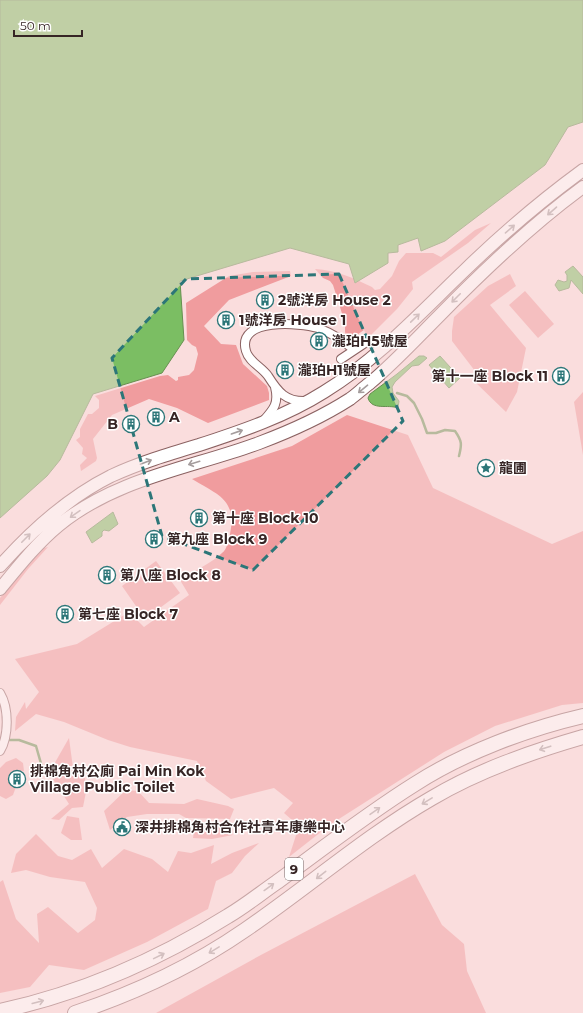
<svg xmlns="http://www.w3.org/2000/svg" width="583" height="1013" viewBox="0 0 583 1013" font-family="Montserrat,'Noto Sans TC',sans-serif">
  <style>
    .green { fill: #f09c9e }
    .water { fill: #7bbe63; stroke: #669050 }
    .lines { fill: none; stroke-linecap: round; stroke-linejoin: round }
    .stream { stroke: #669050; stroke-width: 2.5 }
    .street-casing { stroke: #8b6262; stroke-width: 10 }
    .primary-casing { stroke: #8b6262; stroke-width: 14 }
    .highway-casing { stroke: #8b6262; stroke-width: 16 }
    .street { stroke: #fff; stroke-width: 8 }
    .primary { stroke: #fff; stroke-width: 12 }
    .highway { stroke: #fff; stroke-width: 14 }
    .oneway { stroke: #a59d9d }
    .marked { fill: none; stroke: #2c7678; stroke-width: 3; stroke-dasharray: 8 5; stroke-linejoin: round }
    .labels { text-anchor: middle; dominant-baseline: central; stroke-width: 3; stroke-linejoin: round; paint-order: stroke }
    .shield { fill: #fff; stroke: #726666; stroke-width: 1 }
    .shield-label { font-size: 13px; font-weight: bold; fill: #362525 }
    .poi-label { font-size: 14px; font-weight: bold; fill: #362525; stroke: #fff; text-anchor: start }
  </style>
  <rect width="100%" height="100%" fill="#fadddd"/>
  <path class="green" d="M491,223l-23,20 -56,39 1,7 -16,20 -29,29 -4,-8 -16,11 -3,-9v-9l-12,-38 -3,-4 -7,-3 -8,-9c21,1 38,9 57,18l3,3 5,-1 12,-13 7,-15 7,-8h27l8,4 34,-27z
    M290,271l1,5 -62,24 -25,26 17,18 15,1 7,19 24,22 2,7v7l-61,23 -31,-15 -28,-9 -37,16 -19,24 4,19 -1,3 -15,10 -1,-6 7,-7 -5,-4 1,-6 -7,-8 4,-3v-8l8,-15h4l7,-6v-8l-4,-4 65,-20 8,-1 8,6 2,-1v-3l11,-2 5,-5 4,-16 -2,-7 -4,-2 -5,-5 -1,-37 43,-27 24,-4z
    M510,274l6,12 -26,19 36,43 -9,44 -11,20 -32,-31 1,-10 -23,-30v-10l2,-14 34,-31z
    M525,291l29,33 -16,14 -29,-33z
    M583,392v63l-9,-53z
    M347,415l61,20 25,53 119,56 31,-13v172l-21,2 -67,21 -51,26 -113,72 -42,33 10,-31 -15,-13 9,-10 -19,-15 -43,11 -25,-18 -9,-20 -67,-14 -22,-7 -44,-18 -28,-8 -21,17 1,-14 9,-15 1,7 13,-17 -24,-33 62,-15 52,-32 15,15 45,-32 -9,-15c12,-8 33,-18 42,-27 5,-3 7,-14 8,-19 7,-35 -12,-39 -38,-55l100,-33z
    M48,547l-20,22 -28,36v-7l41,-49z
    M156,561l24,32 -35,26 -23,-33z
    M69,738l4,30 12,9 1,15 -3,15 -11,1 -13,12 -8,-1 18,-15 -20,-31z
    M16,758l7,5 1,8 -13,3 2,11 4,-1 -4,11 -7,4 -6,-3v-28l6,-6z
    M126,790l12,1 11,12 35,1 13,-5 31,7 6,3 -4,10 -44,-1 -7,-4h-32l-20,3 -17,13 -6,-19z
    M67,816l12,2 3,22h-11l-10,-7z
    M195,824l22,1 16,10 -21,4 -19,-1z
    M36,834l22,22 14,4 19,-11 11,19 22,-19 28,10 16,13 10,-21 13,2 23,-8 -3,19 21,-11 27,-10 -14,13 -13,17 -16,8 -8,28 -61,33 -63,28 -35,-5 -19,22 -30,6v-111l3,-2 13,39 23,24 -2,-29 11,-7 30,26 17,-13 2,-12 -12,-26 -35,-5 -24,-7 -15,3 5,-19z
    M415,874l27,51 22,19 3,27 19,42h-330l103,-57z"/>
  <path class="water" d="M0,0h583v122l-15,5 -23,38 -100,76 -24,10 -3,-13 -20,7v7l-10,1v10l-33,20 -6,-19 -59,-16 -110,33 4,59 -22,33 -69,21 -33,66 -13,16 -47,42z
    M573,266l10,11v17l-12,-14 -2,8 -10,3 -4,-6 3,-5 6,2 3,-1v-6l-2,-3z
    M419,356h5l3,2 -8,7 -7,1 -17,16 -3,5 1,6 6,8 -1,7c-10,-4 -26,3 -30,-10l2,-4 27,-20z
    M440,356l20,22 -11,10 -20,-23z
    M113,512l5,12 -9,7 -5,-1 -2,2v4l-10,7 -6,-11z"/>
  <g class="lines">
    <path class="stream" d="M397,393l10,3 7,7 8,16 5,14h9l9,-3 10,1c7,10 7,13 4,25
      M0,740h19l17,6 6,21"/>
    <g class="street-casing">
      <path id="street" d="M341,359l27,-18
        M306,401c-20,1 -28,-9 -38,-25 -6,-9 -19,-14 -22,-25 -10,-34 55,-28 72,-23 13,5 26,13 36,22
        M264,420c10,-11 15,-17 11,-33
        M0,693c9,15 9,43 0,58"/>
    </g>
    <g class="primary-casing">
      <path id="primary" d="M0,566c32,-36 67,-68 111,-90 28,-13 58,-22 88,-31 43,-14 87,-29 125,-53 54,-33 96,-79 141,-122 37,-36 77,-70 118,-100
        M0,589c18,-22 37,-46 59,-64 58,-47 132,-57 200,-82 32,-12 63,-26 91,-44 7,-5 13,-11 20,-16 25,-21 47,-45 70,-68 45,-46 91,-90 143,-128"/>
    </g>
    <g class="highway-casing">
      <path id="highway" d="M0,1011c83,-18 156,-50 228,-95 17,-10 33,-23 49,-34 45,-33 90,-68 138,-98 48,-31 112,-55 168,-68
        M75,1013c60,-20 118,-47 170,-83 63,-43 121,-94 187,-132 47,-28 99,-46 151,-61"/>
    </g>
    <use href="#street" class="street"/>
    <use href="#primary" class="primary"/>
    <use href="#highway" class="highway"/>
  </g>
  <defs><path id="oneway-shaft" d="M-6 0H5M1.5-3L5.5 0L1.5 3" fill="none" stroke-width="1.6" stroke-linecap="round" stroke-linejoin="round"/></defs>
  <g class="oneway">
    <use href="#oneway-shaft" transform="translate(552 211) rotate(139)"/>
    <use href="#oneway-shaft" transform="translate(510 229) rotate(-41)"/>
    <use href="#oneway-shaft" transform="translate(456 298) rotate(135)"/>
    <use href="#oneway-shaft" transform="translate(415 318) rotate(-44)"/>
    <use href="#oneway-shaft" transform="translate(363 389) rotate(140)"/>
    <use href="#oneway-shaft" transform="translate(237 432) rotate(-19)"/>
    <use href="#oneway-shaft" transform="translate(146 462) rotate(-21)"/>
    <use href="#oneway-shaft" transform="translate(194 463) rotate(163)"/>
    <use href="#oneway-shaft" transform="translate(75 514) rotate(145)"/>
    <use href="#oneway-shaft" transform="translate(26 538) rotate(-45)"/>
    <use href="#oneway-shaft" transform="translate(545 748) rotate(162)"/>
    <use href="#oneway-shaft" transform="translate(427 801) rotate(149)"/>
    <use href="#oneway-shaft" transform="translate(375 811) rotate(-35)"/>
    <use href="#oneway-shaft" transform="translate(321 875) rotate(142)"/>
    <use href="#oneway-shaft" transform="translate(269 887) rotate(-36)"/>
    <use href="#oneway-shaft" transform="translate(214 950) rotate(149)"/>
    <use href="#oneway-shaft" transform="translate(159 956) rotate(-26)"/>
    <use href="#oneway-shaft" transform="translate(38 1002) rotate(-15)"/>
  </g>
  <path d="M0 0H583V1013H0ZM339,274l64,147 -150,149 -91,-34 -50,-178 74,-79z" fill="#fadddd" fill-opacity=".55" fill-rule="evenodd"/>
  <path class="marked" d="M339,274l64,147 -150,149 -91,-34 -50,-178 74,-79z"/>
  <defs>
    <g id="building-ring" transform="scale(0.9)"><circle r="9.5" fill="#fff" stroke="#2c7678" stroke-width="1.5"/><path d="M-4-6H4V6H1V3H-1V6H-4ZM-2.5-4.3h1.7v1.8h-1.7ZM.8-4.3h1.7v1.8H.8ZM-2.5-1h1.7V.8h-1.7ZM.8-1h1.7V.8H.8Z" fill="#2c7678"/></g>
    <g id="sight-ring" transform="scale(0.9)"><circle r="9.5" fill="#fff" stroke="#2c7678" stroke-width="1.5"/><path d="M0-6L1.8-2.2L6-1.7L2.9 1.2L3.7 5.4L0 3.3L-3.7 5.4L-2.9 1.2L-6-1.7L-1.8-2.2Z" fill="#2c7678"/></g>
    <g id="civic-ring" transform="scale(0.9)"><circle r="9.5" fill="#fff" stroke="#2c7678" stroke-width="1.5"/><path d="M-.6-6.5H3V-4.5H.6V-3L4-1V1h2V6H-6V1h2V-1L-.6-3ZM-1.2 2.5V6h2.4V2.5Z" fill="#2c7678"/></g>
  </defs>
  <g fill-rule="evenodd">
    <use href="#building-ring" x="265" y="300"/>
    <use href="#building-ring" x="226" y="320"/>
    <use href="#building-ring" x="319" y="341"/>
    <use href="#building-ring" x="285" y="370"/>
    <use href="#building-ring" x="561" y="376"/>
    <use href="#building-ring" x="156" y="417"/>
    <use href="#building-ring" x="131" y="424"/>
    <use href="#sight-ring" x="486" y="468"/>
    <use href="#building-ring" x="199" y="518"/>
    <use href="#building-ring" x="154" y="539"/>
    <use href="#building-ring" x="107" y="575"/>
    <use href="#building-ring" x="65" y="614"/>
    <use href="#building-ring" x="17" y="779"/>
    <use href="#civic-ring" x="122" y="827"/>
  </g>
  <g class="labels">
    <rect class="shield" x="285" y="858" width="18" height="22" rx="3"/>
    <g class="shield-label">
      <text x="294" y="869">9</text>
    </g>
    <g class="poi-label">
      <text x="278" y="300">2號洋房 House 2</text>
      <text x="239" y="320">1號洋房 House 1</text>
      <text x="332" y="341">瀧珀H5號屋</text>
      <text x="298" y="370">瀧珀H1號屋</text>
      <text x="548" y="376" text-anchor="end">第十一座 Block 11</text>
      <text x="169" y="417">A</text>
      <text x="118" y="424" text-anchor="end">B</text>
      <text x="499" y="468">龍圃</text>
      <text x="212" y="518">第十座 Block 10</text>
      <text x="167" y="539">第九座 Block 9</text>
      <text x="120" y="575">第八座 Block 8</text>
      <text x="78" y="614">第七座 Block 7</text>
      <text x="30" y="771">排棉角村公廁 Pai Min Kok<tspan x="30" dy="16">Village Public Toilet</tspan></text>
      <text x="135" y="827">深井排棉角村合作社青年康樂中心</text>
    </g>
  </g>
  <path d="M14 30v6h68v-6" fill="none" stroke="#362525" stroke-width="2"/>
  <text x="20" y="30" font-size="12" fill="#362525" stroke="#ffffff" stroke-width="3" paint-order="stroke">50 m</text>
</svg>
